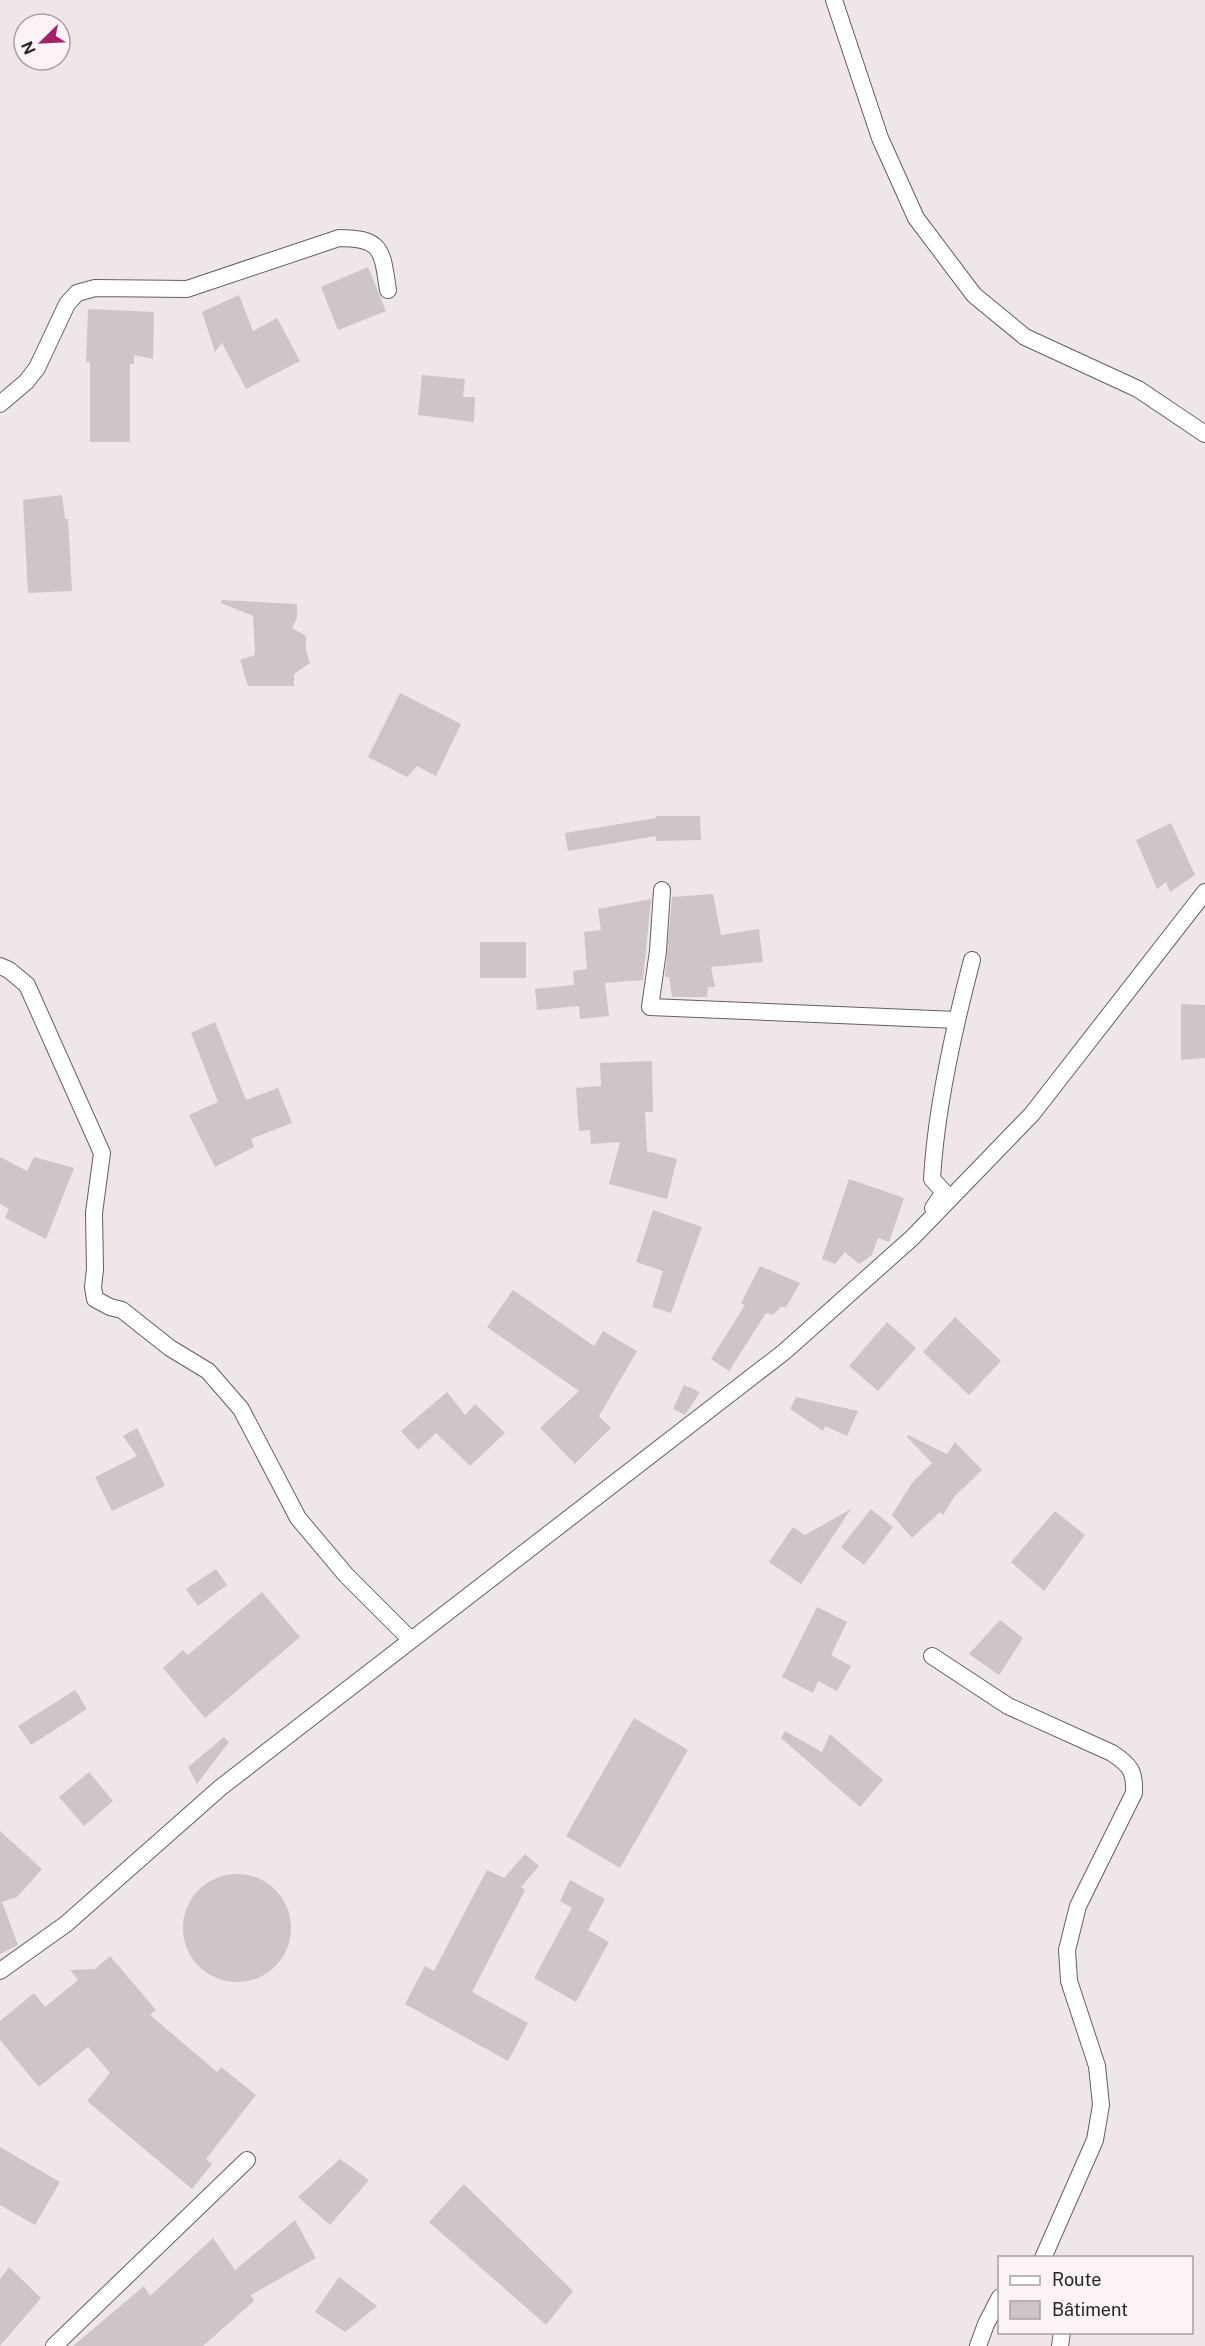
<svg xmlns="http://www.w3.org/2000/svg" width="1205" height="2346" viewBox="0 0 1205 2346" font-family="'Public Sans',sans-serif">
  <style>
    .building { fill: #cdc5c8 }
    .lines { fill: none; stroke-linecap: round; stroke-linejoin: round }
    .minor-casing { stroke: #665f62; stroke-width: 18 }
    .minor { stroke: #fff; stroke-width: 16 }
  </style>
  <rect width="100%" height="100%" fill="#eee6e9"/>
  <path class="building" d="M368,267l18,44 -48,19 -17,-43z
    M239,295l14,36 24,-13 23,43 -54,28 -24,-46 -7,9 -13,-40z
    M88,309l66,3 -1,47 -19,-4v9h-4v78h-40v-80h-4z
    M422,375l43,4 -2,18h12l-1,25 -56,-7z
    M62,495l3,24h3l4,72 -44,2 -5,-93z
    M222,600l75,4v14l-5,10 14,8v15l4,12 -16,11v12h-46l-8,-26 15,-5 -2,-39 -32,-13z
    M400,693l61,31 -25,52 -19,-10 -10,11 -39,-20z
    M656,816h44l1,24 -45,1v-5l-88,15 -3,-18 91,-15z
    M1171,823l24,52 -25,17 -4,-10 -9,7 -21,-49z
    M713,894l8,41 38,-6 4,33 -52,5 4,20h-7l-1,10h-35l-3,-20h-4l7,-80z
    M651,899l-8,81 -38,3 4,33 -29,3 -1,-13 -42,4 -2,-21 39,-4 -1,-14 14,-2 -3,-37 17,-2 -3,-21z
    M480,942h46v36h-46z
    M1181,1004l24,1v53l-24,2z
    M215,1022l31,78 32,-12 14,35 -41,16 3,8 -39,20 -26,-52 29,-13 -27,-69z
    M652,1061l1,51h-8l2,39 30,8 -10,40 -58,-15 11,-42 -29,2 -1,-14 -11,1 -3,-43 25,-2 -1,-23z
    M0,1157l27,14 7,-14 40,11 -28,71 -41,-21 4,-9 -9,-5z
    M849,1179l55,19 -15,44 -11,-4 -6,17 -13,9 -14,-12 -10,12 -13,-5z
    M653,1210l49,17 -31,86 -19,-6 11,-36 -27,-9z
    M760,1266l40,17 -14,24h-5l-8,8 -7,-2 -37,58 -18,-12 34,-54 -4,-2z
    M513,1290l81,56 9,-15 34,20 -38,65 12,12 -36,36 -35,-36 39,-37 -92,-64z
    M955,1317l46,44 -32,34 -46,-43z
    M887,1322l29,26 -38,43 -29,-25z
    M684,1385l16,7 -15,23 -12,-6z
    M447,1392l18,23 10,-11 30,29 -35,33 -34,-33 -18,17 -17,-19z
    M796,1397l62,14 -11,25 -22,-10 -2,5 -33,-22z
    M137,1428l28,58 -53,25 -17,-34 42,-21 -14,-20z
    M908,1435l39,19 8,-12 27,28 -28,27 -11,18 -3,-3 -28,26 -20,-23 20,-32 20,-20 -25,-26z
    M851,1509l-50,75 -32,-22 24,-35 12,8z
    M871,1509l22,18 -29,38 -23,-18z
    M1055,1511l30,24 -41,56 -33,-29z
    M216,1569l11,16 -29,21 -12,-17z
    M262,1592l38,45 -95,81 -42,-50 20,-18 5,5z
    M817,1607l30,15 -16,33 20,11 -14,25 -19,-10 -5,12 -31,-16z
    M1000,1620l23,18 -24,37 -30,-21z
    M75,1690l12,19 -56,36 -13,-19z
    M634,1718l54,32 -68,118 -54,-32z
    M785,1731l37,21 8,-18 53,46 -23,27 -79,-69z
    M224,1737l5,5 -32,42 -9,-17z
    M89,1772l24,29 -29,25 -25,-29z
    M0,1831l42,38 -25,28 -15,5 16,43 -18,9z
    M525,1854l14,12 -18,21 4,3 -53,102 56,31 -20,38 -103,-57 20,-38 9,5 53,-101 17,8z
    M183 1928a54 54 0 1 1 108 0a54 54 0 1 1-108 0Z
    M570,1880l35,19 -17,31 21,12 -33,60 -42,-24 38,-70 -12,-7z
    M110,1956l46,54 -6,5 67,57 4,-5 35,28 -50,64 6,5 -20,25 -105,-88 23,-28 -22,-26 -49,40 -39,-47v-19l34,-28 11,14 33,-27 -8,-10 25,-1z
    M0,2147l60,35 -25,43 -35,-20z
    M340,2159l29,21 -39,45 -32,-28z
    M464,2184l109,107 -27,34 -117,-103z
    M295,2220l21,38 -65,37 3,6 -51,45h-130l71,-60 6,10 63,-58 22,32z
    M9,2267l32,31 -41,48v-67z
    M339,2277l38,29 -32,26 -30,-20z"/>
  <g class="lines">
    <g class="minor-casing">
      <path id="minor" d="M834,0l46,138 36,80 58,77 51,42 113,52 67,45
        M0,404l26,-22 11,-14 30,-64 10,-11 18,-5 92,1 152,-51c44,0 43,13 49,52
        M662,890l-4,61 -8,56 307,13
        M0,966l9,4 18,15 75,168 -8,60 1,56 -2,18 2,12 15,8 12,3 48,38 38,23 33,38 57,109 48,57 65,65
        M933,1208l11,-16 -12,-13c4,-70 22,-151 40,-219
        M932,1656l76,50 104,47c18,12 23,18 22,40l-56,113 -11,44 2,31 28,85 4,39 -6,35 -52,118
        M0,1971l66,-47 154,-136 564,-436 128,-114 120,-124 173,-222
        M54,2346l193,-186
        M978,2346l8,-22 14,-27
        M1060,2346l2,-14"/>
    </g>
    <use href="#minor" class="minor"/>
  </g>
  <rect x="998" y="2256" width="195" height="78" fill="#fbf3f6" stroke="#a7a1a3" stroke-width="1.5"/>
  <rect x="1010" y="2276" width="30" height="9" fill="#ffffff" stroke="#a7a1a3" stroke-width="1.5"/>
  <text x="1052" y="2286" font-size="18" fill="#282526">Route</text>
  <rect x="1010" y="2301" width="30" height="18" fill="#cdc5c8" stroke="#a7a1a3" stroke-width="1.5"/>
  <text x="1052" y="2316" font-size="18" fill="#282526">Bâtiment</text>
  <g transform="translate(42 42) rotate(246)"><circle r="28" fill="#fbf3f6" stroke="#a7a1a3" stroke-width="1.5"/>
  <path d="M0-4.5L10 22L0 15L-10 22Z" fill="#a4206d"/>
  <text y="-9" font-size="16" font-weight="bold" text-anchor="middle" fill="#282526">N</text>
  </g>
</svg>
